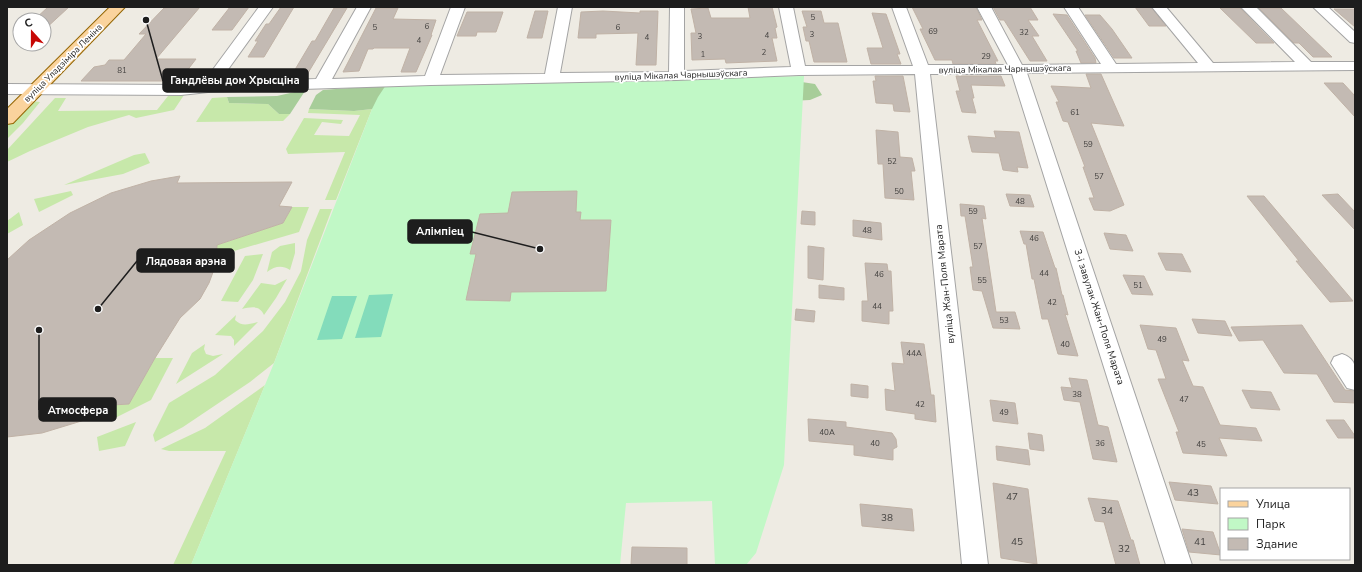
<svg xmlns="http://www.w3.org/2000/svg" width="1362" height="572" viewBox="0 0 1362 572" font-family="'Nunito Sans',sans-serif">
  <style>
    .grass { fill: #c7e8aa }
    .forest { fill: #a7cd99 }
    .park { fill: #c1f8c6 }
    .pitch { fill: #83dcbb }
    .building { fill: #c3bab3; stroke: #c0b2a6 }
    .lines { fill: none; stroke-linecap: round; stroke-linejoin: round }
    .minor-casing { stroke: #a4a4a4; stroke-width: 2 }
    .major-casing { stroke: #946603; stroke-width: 2 }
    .minor { fill: #fff; fill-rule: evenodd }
    .major { fill: #fad39d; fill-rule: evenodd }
    .labels { text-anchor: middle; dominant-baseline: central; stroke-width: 3.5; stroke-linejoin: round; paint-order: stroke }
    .number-label { font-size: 8px; fill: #464442 }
    .far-street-label { font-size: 9px; fill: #1d1d1d; stroke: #fff }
    .street-label { font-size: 10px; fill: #1d1d1d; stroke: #fff }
    .near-number-label { font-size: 10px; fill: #464442 }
    .leader { fill: none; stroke: #1d1d1d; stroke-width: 1.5 }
    .callout-dot { fill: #1d1d1d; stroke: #fff; stroke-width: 1.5 }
    .callout { fill: #1d1d1d; stroke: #1d1d1d; stroke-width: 1.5 }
    .callout-label { font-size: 11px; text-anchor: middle; font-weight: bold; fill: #fff }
  </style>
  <rect width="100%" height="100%" fill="#eeebe3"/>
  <path class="grass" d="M184,95l-10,15 -38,8 -7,-3 -41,12 -58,24 -23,11v-12l48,-52h11l-8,13 99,-1 11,-14z
    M227,97l2,6 39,1 11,10h11l-7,7 -87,1 16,-24z
    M31,101l9,1 -17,21 -16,16v-13z
    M309,109l45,2 18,-2 -36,91h-11l20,-48 -57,2 -2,-5 18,-31 39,2 -2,4 -19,-2 -8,13 35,1 11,-21 -52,-2z
    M145,153l5,10 -27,11 -59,11 70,-30z
    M71,191l2,4 -34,17 -5,-13z
    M292,207h17l-10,25 -82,24v-11l66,-22z
    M320,209h12l-58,154 -24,19 -67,45 -28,15 -2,-7 16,-32 46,-28 48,-44 22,-29 16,-31 6,-31z
    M19,212l4,13 -16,9v-13z
    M295,243v10l-5,17c-8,-5 -15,-4 -23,2l5,-20 8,-6z
    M263,254l-10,26 -15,22 -17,-1 24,-45z
    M287,279l-11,19 -12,17c-4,-10 -13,-8 -22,-6l19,-26 14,2z
    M236,315l-1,5c7,7 14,4 23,2l-24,24v-6l-3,-4 -16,-1z
    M205,344l-1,5 2,5 7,2 10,-2 -47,30 16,-31z
    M155,358h18l-22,42 -36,18 -27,1 8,-13 33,-2z
    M265,385l-74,180h-18l53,-114h-57l-8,-2 44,-21z
    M136,422l-11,24 -26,5 -2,-14z"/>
  <path class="forest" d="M795,81l20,3 7,11 -12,5 -40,2z
    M375,86l21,2 -15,20 -27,3 -45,-2 7,-14 7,-5z
    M299,91h6l-15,23h-11l-11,-10 -39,-1 -2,-6 50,-1z"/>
  <path class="park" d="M804,76l-20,389 -28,88 -10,12h-31l-3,-64 -86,2 -6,62h-429l83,-202 98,-254 6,-12 8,-12z"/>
  <path class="pitch" d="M393,294l-12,43 -26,1 14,-43z
    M332,296h25l-15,43 -25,1z"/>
  <path class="building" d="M48,7h21l-25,23v-10h-10z
    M178,7h22l-44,52h40l-17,22h-98l13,-14 11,-2 4,-5h15l22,-26h-7l25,-26z
    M230,7h19l-17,23h-20z
    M281,7h13l-30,50h-16l10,-16h-3l11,-17h3z
    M748,7h24l5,20 -2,1 2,10h-5l5,23 -51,2 -1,-4 -33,1 -1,-27h5l-5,-24 17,-1 3,10h39z
    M912,7h64l6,13h-5l21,41h-3l1,3h-43l-1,-4h-17l-15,-31h3z
    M993,7h37l8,13h-10l11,16h-7l15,25h-17l-26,-41h-4z
    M1135,7h16l15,19h-17z
    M334,8h13l-39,65h-15l19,-32h3z
    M376,8h22l-5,11 43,1 -5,15h1l-16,37h-15l9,-24h-36l-1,1h-5l-9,22 -16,1z
    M1220,8h20l34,35h-18z
    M1259,8h22l51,49h-19l-14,-14h-5z
    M1334,9h21v18z
    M535,11h13l-6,27h-15z
    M603,11l37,2v-2h18l-2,54h-20l2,-32 -42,1v4h-18l3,-26z
    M802,11h19l3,12h14l9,39h-33l-5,-21h-3l-3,-14h4z
    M467,12h36l-7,20h-19l-1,4h-19z
    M872,13l14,1 14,40h-3l4,10h-30l-4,-16h16z
    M1053,14l14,1 28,43 1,5h-15l-5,-12h2z
    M1085,15h15l12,14 20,29h-18z
    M1086,74h15l23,52 -33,-3 33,82 -14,6 -16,-1 -5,-12h5l-11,-31h2l-17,-45 -5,-1 -7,-19h3l-8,-16 40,2z
    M875,76h28l7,36 -16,-1 -1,-7 -17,-1 -3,-22h3z
    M956,76h45l4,10 -34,-1 3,13h-2l4,15 -14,-1 -6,-21h4z
    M1324,83h19l12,13v21z
    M876,130l22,2 2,25 12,1 3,13h-4l3,29 -29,-2 -2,-34h-5z
    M994,131l25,1 9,36 -11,-1 1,5 -15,-2 -4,-17 -27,-1 -4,-16 28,2z
    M180,176l-3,7 115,-1 -13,24 13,1 -9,16 -66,22 -1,19 -7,19 -9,16 -20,19 -25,40 -26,46 -33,2 -8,13 -46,14 -35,4v-177l22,-20 41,-27 41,-20 40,-12z
    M577,191l-1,21h5l-1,8h31l-5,71 -95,1 -1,9 -44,-1 10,-46h-6l10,-40 28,-1 4,-21z
    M1006,194l24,1 4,12 -24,-1z
    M1338,194l17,18v18l-33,-35z
    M1247,196h17l89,105 -23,1 -34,-41h3z
    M960,204l24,2 2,13 -4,-1 14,94h19l5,17 -27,-1 -11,-37 -9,-1 -3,-23h3l-8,-51h-4z
    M802,211l13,1v13l-14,-1z
    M853,220l28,3 1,17 -29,-4z
    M1020,231l23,1 12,36h1l6,27h1l5,20 -3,-1 13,42 -20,-2 -10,-35h-6l-8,-40h-2l-6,-35h-2z
    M1104,233l22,2 7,16 -23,-2z
    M808,246l16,2 -1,32 -15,-2z
    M1158,253l24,1 9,18 -25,-2z
    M865,263l22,1 1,7h3l2,40h-4v13l-27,-3v-20h6z
    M1123,275l21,1 9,19 -21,-1z
    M819,285l25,3v12l-25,-2z
    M796,309l19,2 -1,11 -19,-2z
    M1192,319l33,2 7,15 -34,-3z
    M1140,325l36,3 13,33 -7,-1 11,26 10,1 17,38 36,3 6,13 -43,-3 8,18 -44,-3 -7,-21h3l-21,-53h8l-10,-29 -8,-1z
    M1302,325l43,65 10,1v12l-21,-1 -17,-28 -33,-1 -21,-33 -24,1 -8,-14z
    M901,342l23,2 7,51h3l2,27 -21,-3v-5l-29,-4 -1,-21 10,2 -3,-28 12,1z
    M1069,378l18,2 11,45 10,2 9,35 -24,-3 -13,-57 -16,-2 -3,-13 11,1z
    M851,384l17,2v12l-17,-2z
    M1242,390l29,2 9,18 -29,-2z
    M990,400l25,3 3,21 -25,-3z
    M808,419l38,3v5l46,6 4,6 1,8 -4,2v11l-39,-5v-10l-45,-4z
    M1326,420h18l11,16v2h-17z
    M1028,433l14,2 2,16 -14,-2z
    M996,446l32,4 2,15 -33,-5z
    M1169,482l42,4 7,18 -43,-4z
    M993,483l35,6 9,75 -36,-6z
    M1088,498l30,3 13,39h2l7,25h-24l-12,-43 -9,-1z
    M860,504l52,5 2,22 -52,-5z
    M1182,529l31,3 8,23 -32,-3z
    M632,547l55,1v17h-56z"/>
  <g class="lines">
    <g class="minor-casing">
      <path id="minor" d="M259,7h14l-54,75 97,-3 41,-72h14l-39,72 93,-3 26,-69h14l-25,68 105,-1 13,-67h14l-12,66 109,-1 1,-65h14v64l107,-4 -12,-60h14l12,59h108l-21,-59h14l22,58h80l-31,-58h14l31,58 79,-1 -37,-57h14l38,57 82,-1 -46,-56h14l47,56 82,-1 -54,-55h15l55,55h44v8l-328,3 165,492h-26l-154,-491h-82l58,491h-26l-47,-491 -116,1 -123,5 -245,5 -223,7 -27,3 -174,-1v-10l174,1 22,-2z
        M1313,7h15l27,25v11l-5,-1z
        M1342,354c18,6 13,20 13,36l-8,-2 -16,-25 3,-6z"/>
    </g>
    <g class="major-casing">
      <path id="major" d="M110,7h15l-112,116 -6,1v-15z"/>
    </g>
    <use href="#minor" class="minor"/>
    <use href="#major" class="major"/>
  </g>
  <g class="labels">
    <g class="number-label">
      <text x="813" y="17">5</text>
      <text x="427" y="26">6</text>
      <text x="375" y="27">5</text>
      <text x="618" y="27">6</text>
      <text x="933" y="31">69</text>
      <text x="1024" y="32">32</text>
      <text x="812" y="34">3</text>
      <text x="767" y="35">4</text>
      <text x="700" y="36">3</text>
      <text x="647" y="37">4</text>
      <text x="419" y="40">4</text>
      <text x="764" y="52">2</text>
      <text x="703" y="54">1</text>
      <text x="986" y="56">29</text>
      <text x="122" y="70">81</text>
      <text x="1075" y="112">61</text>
      <text x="1088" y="144">59</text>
      <text x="892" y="161">52</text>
      <text x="1099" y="176">57</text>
      <text x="899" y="191">50</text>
      <text x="1020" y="201">48</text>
      <text x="973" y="211">59</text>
      <text x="867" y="230">48</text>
      <text x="1034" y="238">46</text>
      <text x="978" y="246">57</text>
      <text x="1044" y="273">44</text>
      <text x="879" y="274">46</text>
      <text x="982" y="280">55</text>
      <text x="1138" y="285">51</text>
      <text x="1052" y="302">42</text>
      <text x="877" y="306">44</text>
      <text x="1004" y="320">53</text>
      <text x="1162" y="339">49</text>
      <text x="1065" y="344">40</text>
      <text x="914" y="353">44А</text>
      <text x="1077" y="394">38</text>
      <text x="1184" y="399">47</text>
      <text x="920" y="404">42</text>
      <text x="1004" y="412">49</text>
      <text x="827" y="432">40А</text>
      <text x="875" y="443">40</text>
      <text x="1100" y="443">36</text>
      <text x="1201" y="444">45</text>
    </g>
    <g class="far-street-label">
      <text transform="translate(63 63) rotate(-45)">вуліца Уладзіміра Леніна</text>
      <text transform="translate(1005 69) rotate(-1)">вуліца Мікалая Чарнышэўскага</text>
      <text transform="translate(681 75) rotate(-2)">вуліца Мікалая Чарнышэўскага</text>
    </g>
    <g class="street-label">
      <text transform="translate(945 284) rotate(-96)">вуліца Жан-Поля Марата</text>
      <text transform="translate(1099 317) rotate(72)">3-і завулак Жан-Поля Марата</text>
    </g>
    <g class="near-number-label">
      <text x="1193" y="493">43</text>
      <text x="1012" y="497">47</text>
      <text x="1107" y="511">34</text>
      <text x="887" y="518">38</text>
      <text x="1017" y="542">45</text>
      <text x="1200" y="542">41</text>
      <text x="1124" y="549">32</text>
    </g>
  </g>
  <path class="leader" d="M146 20L163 81M540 249L472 232M98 309L137 261M39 330L39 410"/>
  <g class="callout-dot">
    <circle cx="146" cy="20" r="4"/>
    <circle cx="540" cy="249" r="4"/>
    <circle cx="98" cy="309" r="4"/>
    <circle cx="39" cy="330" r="4"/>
  </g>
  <g class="callout">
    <rect x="163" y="69" width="145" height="23" rx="4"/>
    <rect x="408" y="220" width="64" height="23" rx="4"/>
    <rect x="137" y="249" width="97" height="23" rx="4"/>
    <rect x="39" y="398" width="77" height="23" rx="4"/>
  </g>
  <g class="callout-label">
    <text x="235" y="84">Гандлёвы дом Хрысціна</text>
    <text x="440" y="235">Алімпіец</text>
    <text x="186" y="265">Лядовая арэна</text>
    <text x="78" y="414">Атмосфера</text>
  </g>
  <rect width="1362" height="572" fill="none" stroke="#1d1d1d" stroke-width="16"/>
  <rect x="1220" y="488" width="130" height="72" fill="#ffffff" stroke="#a5a5a5"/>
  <rect x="1228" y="501" width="20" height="6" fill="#fad39d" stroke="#a5a5a5"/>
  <text x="1256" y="508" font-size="12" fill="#1d1d1d">Улица</text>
  <rect x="1228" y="518" width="20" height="12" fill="#c1f8c6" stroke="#a5a5a5"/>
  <text x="1256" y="528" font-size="12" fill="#1d1d1d">Парк</text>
  <rect x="1228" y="538" width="20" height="12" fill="#c3bab3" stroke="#a5a5a5"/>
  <text x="1256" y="548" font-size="12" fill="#1d1d1d">Здание</text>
  <g transform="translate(32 32) rotate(339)"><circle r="19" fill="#ffffff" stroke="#a5a5a5"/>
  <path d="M0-3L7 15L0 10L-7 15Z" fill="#c70704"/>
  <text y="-6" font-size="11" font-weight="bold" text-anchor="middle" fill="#1d1d1d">С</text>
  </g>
</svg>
